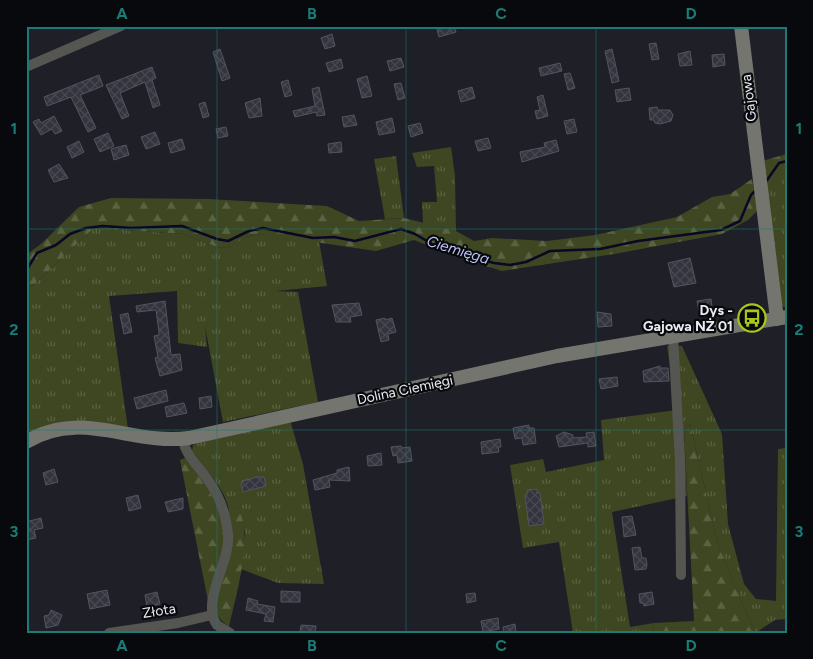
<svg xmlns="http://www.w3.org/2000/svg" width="813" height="659" viewBox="0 0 813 659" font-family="Figtree,sans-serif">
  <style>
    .grass { fill: url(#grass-tufts) }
    .forest { fill: url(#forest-firs) }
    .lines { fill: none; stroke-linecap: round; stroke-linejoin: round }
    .stream { stroke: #0a0727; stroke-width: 2.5 }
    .building { fill: url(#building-cross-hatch); stroke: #53545e }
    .street { stroke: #555652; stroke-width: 10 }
    .secondary { stroke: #73756e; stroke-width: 14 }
    .grid { fill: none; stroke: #1a7c75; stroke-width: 1; stroke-opacity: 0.55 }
    .labels { text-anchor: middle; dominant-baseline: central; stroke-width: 4.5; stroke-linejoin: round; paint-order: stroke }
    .street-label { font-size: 14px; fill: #ebebf2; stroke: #08090d }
    .poi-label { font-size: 14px; font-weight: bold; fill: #ebebf2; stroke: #08090d; text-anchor: end }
    .water-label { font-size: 15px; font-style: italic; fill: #bcc1f5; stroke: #08090d }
    .neatline { fill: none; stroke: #1a7c75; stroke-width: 2 }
    .grid-label { font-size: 16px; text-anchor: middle; font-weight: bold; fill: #1a7c75 }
  </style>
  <defs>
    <pattern id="grass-tufts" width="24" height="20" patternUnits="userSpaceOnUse" patternTransform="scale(1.25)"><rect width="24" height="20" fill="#3e4721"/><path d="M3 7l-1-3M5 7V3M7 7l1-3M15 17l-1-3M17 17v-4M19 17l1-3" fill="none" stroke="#5a6242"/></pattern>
    <pattern id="forest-firs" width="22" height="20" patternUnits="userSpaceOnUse" patternTransform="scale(1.25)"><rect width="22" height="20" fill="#3e4721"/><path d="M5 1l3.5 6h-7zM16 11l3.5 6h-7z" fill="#5a6242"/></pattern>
    <pattern id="building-cross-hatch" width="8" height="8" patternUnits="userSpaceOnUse" patternTransform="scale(1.25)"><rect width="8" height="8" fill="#33343e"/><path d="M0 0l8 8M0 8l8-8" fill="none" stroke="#474851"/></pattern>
  </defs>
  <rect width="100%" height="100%" fill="#1e1f27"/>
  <path class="grass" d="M451,147l4,29 1,55 -33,-8 -1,-21h15l-3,-36 -17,1 -5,-14z
    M396,156l8,62 -19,1 -11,-60z
    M787,161v148l-8,-6 -13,-121 13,-19z
    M94,228l89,6 37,14 13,-2 12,-9 15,-3 59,7 8,45 -51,5 22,1 20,110 -95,20 -18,-96 2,21 -29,-4 -1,-52 -68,5 19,133 -102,8v-145z
    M667,346h15l40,88 6,90 16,60 12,15 20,2 2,-152 9,-1v171l-12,1 -20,13 -37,-88 -28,-121 -6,8 3,64 -75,16 18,115 24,-4 -1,10h-80l-14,-91 -36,6 -13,-83 33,-6 3,13 58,-12 -3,-40 76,-10z
    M290,420l13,44 21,120 -46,-1 -37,-14 4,-36 -7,-26 -9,3c-4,-22 -24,-41 -37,-59l1,-6 7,-3z"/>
  <path class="forest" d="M787,154v7l-8,2 -13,19 -4,-21z
    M752,179l6,31 -10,10 -26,14 -108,20 -112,17 -48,-15 -40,-16 -38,11 -116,-17 -15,3 -12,9 -13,2 -37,-14 -89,-6 -68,64v-37l15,-11 38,-37 32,-9 97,1 119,7 32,15 45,-3 52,13 18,10 18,-3 55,3 48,-6 82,-18 35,-20 18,-3z
    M690,424l28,121 37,88h-102l1,-10 40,-2 -10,-189z
    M185,458l20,24 15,30 18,-5c16,31 -2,87 -9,120l-8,-7 -13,-19 -28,-141z"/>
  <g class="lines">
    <path class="stream" d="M765,183l14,-20 8,-2
      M26,271l11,-18 19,-8 14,-11 16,-6 17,-2 28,2 51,-2 35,13 11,2 21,-10 14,-3 50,10 21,-1 21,4 46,-12 14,5 24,14 55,15 16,2 16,-3 24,-11 50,-2 38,-8 83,-11 19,-9 11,-26 4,-4"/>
  </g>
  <path class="building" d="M436,26h18l2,6 -17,5z
    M332,34l3,12 -10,3 -4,-11z
    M656,43l3,16 -7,1 -3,-16z
    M220,49l10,29 -8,3 -9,-29z
    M612,49l7,32 -7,2 -7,-32z
    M690,51l2,14 -12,1 -2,-12z
    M724,54l1,11 -12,2 -1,-12z
    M401,58l3,9 -14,4 -3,-10z
    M341,59l2,9 -14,4 -3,-9z
    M560,63l2,8 -21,5 -2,-8z
    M152,67l4,11 -4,2 8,25 -7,3 -8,-26 -25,11 9,23 -7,3 -16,-34z
    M570,73l5,15 -7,2 -4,-16z
    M99,75l4,11 -23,9 16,33 -8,4 -17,-35 -24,9 -3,-9z
    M367,76l5,20 -10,2 -5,-19z
    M288,80l4,15 -7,2 -4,-15z
    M401,83l4,15 -7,2 -4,-16z
    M319,87l6,28 -8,1 -1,-4 -21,5 -2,-6 22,-5 -3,-17z
    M472,87l3,11 -14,4 -3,-11z
    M629,88l2,12 -14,2 -2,-12z
    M543,95l5,21 -11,3 -2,-8 5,-1 -3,-13z
    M260,98l2,18 -13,2 -4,-15z
    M205,102l4,14 -6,2 -4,-14z
    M657,107l1,3h12l3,5 -2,6 -11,3 -5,-1 -1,-3h-4l-1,-12z
    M354,115l3,10 -13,2 -2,-10z
    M54,116l8,15 -7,3 -3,-5 -11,6 -8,-13 6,-3 2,4z
    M392,118l3,14 -16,3 -3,-13z
    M574,119l3,13 -10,2 -3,-13z
    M420,123l3,10 -12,4 -3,-11z
    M226,127l2,9 -10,2 -2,-9z
    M155,132l5,12 -14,5 -5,-12z
    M108,133l6,13 -14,6 -6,-13z
    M488,138l3,10 -13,3 -3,-10z
    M182,139l3,10 -14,4 -3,-10z
    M556,140l3,11 -37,11 -2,-10 25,-5 -1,-4z
    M79,141l5,11 -12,6 -5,-11z
    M341,142l1,10 -13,1 -1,-9z
    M126,145l3,10 -15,5 -3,-11z
    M59,164l9,14 -14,4 -6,-12z
    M690,258l6,25 -22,4 -6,-24z
    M711,299l2,15 -13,2 -3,-15z
    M165,301l6,54 9,-1 2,16 -22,6 -5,-18 3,-1 -4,-21 5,-1v-3l-3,-22 -19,2 -1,-6z
    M359,303l3,12 -12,2 1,5h-15l-4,-17z
    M597,312l14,2 1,12 -14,1z
    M128,313l4,19 -8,2 -4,-19z
    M385,318v2l7,-2 4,14 -8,2 1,6 -8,2 -5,-22z
    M660,366v2h8l1,13 -25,1 -1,-11z
    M617,377l1,9 -17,3 -2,-10z
    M166,390l2,11 -31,8 -3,-11z
    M211,396l1,11 -12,2 -1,-11z
    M184,403l3,10 -20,4 -2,-10z
    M529,425v3h5l2,15 -13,2 -1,-7 -7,1 -2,-11z
    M564,432l9,3v3l14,-1 -1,-4 8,-1 2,14 -8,1v-4l-29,4 -3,-11z
    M500,439l1,8h-3l1,5 -17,2 -1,-12z
    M401,446l1,2 8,-1 2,14 -14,2 -1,-8 -4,1 -2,-9z
    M381,453l1,12 -14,1 -1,-10z
    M349,467l1,14 -21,-1 1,7 -15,3 -2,-10 24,-7v-3z
    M54,469l4,13 -12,3 -3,-12z
    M256,477h8l2,9 -23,6 -2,-10z
    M537,489v4h3l4,31 -15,2 -4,-31h2v-5z
    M138,495l3,13 -12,3 -3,-13z
    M183,498v11l-15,3 -3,-10z
    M632,516l4,19 -12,2 -2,-20z
    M41,518l2,10 -9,2 2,8 -10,2v-18z
    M640,547l2,11h4l1,7 -1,4 -11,1 -3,-22z
    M107,590l3,15 -20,4 -3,-15z
    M281,591l19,1v10h-19z
    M157,592l3,12 -13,3 -2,-12z
    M652,592l2,12 -10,2 -1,-3h-3l-1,-9z
    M475,593l1,8 -9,2 -1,-9z
    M248,598l10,3 -1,3 18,3 -2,15 -9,-1 2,-7 -20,-4z
    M51,610l11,5 -4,10 -12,3 -2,-12 5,-1z
    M498,618l1,11 -16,3 -2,-11z
    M515,624l1,9h-12l-1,-6z
    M301,625l15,1 -1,7h-15z"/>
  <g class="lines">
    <path class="street" d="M26,67l95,-41
      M673,336l7,125 1,114
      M183,439c2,16 14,25 23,38 12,16 20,36 22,57 3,28 -28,68 -11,91l13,8
      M109,633l69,-10 34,-8"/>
    <path class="secondary" d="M741,26l36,293
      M26,442c55,-34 106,4 163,-4l368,-82 230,-39"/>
  </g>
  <path class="grid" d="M217,26v607M406,26v607M596,26v607M26,229h761M26,430h761"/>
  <defs>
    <g id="bus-ring" transform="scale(1.4375)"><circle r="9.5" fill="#08090d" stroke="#a9c71b" stroke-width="1.5"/><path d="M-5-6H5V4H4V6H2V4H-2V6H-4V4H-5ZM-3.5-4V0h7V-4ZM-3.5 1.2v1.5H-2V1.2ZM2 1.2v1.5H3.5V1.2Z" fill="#a9c71b"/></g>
  </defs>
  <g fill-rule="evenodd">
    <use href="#bus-ring" x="752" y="318"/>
  </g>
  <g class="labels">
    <g class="street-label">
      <text transform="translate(749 98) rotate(-97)">Gajowa</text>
      <text transform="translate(405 390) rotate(-12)">Dolina Ciemięgi</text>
      <text transform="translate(159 611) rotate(-9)">Złota</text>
    </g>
    <g class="poi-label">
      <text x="733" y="310">Dys -<tspan x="733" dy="16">Gajowa NŻ 01</tspan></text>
    </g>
    <g class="water-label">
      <text transform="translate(458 250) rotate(17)">Ciemięga</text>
    </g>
  </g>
  <rect width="813" height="659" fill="none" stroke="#08090d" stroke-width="55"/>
  <rect x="28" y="28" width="758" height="604" class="neatline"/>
  <g class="grid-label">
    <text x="122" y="19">A</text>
    <text x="312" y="19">B</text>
    <text x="501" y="19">C</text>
    <text x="691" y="19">D</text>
    <text x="14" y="134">1</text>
    <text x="799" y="134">1</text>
    <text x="14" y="335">2</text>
    <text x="799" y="335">2</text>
    <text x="14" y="537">3</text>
    <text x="799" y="537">3</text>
    <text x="122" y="651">A</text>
    <text x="312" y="651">B</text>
    <text x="501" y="651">C</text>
    <text x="691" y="651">D</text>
  </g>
</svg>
